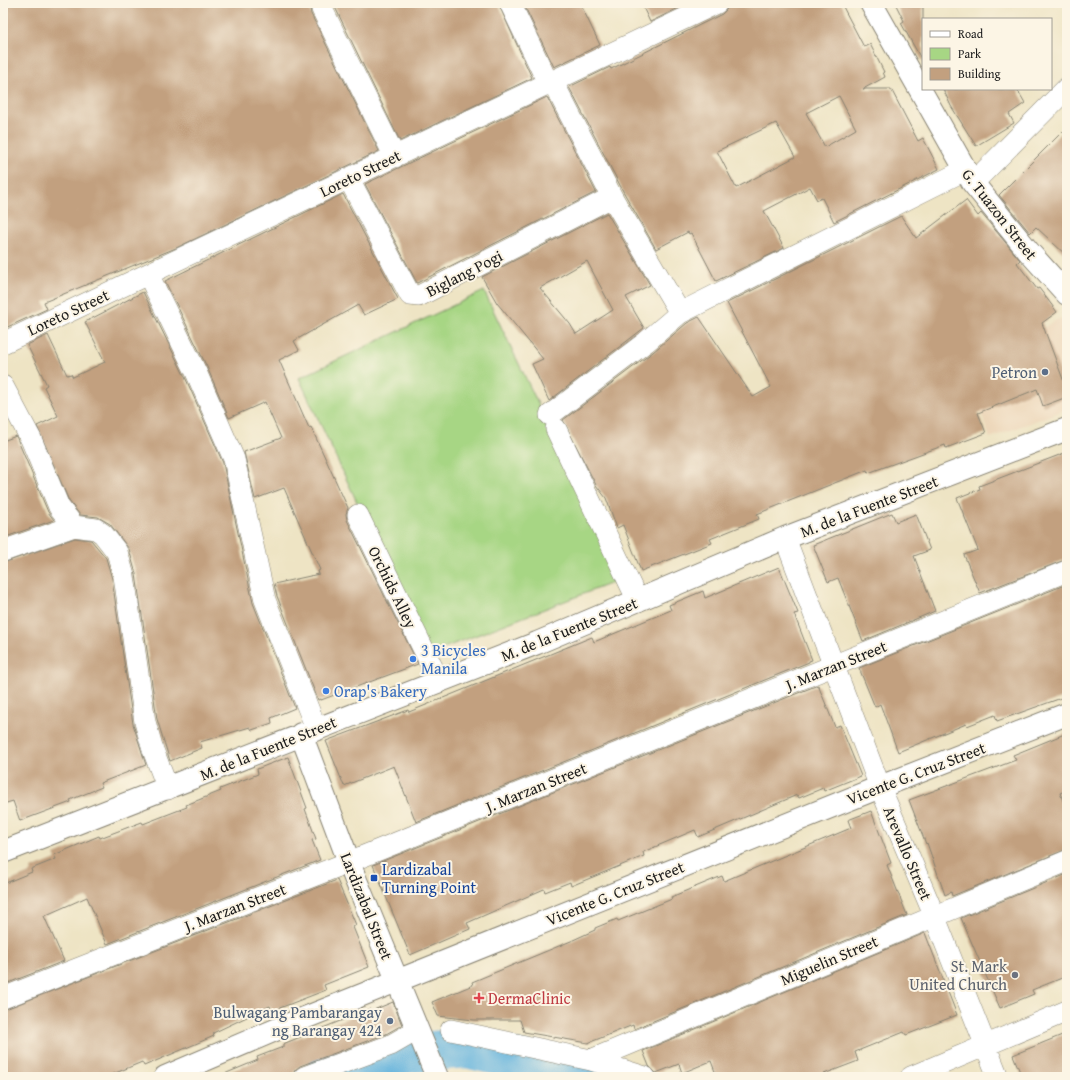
<svg xmlns="http://www.w3.org/2000/svg" width="1070" height="1080" viewBox="0 0 1070 1080" font-family="'Gentium Book Plus',serif">
  <style>
    .built { fill: #edd7ba }
    .green { fill: #a7d684; stroke: #627950 }
    .lines { fill: none; stroke-linecap: round; stroke-linejoin: round }
    .river { stroke: #63b3dd; stroke-width: 40 }
    .building { fill: #c2a07f; fill-rule: evenodd }
    .street-casing { stroke: #858070; stroke-width: 22 }
    .secondary-casing { stroke: #858070; stroke-width: 24 }
    .street { stroke: #fff; stroke-width: 21 }
    .secondary { stroke: #fff; stroke-width: 22 }
    .service-dot { fill: #5c6f8a; stroke: #fcf5e5; stroke-width: 1.5 }
    .shop-dot { fill: #3f7fe0; stroke: #fcf5e5; stroke-width: 1.5 }
    .transit-dot { fill: #1a4fb4; stroke: #fcf5e5; stroke-width: 1.5 }
    .worship-dot { fill: #6b7280; stroke: #fcf5e5; stroke-width: 1.5 }
    .health-dot { fill: #e0444e; stroke: #fcf5e5; stroke-width: 1.5 }
    .labels { text-anchor: middle; dominant-baseline: central; stroke-width: 4; stroke-linejoin: round; paint-order: stroke }
    .street-label { font-size: 16px; fill: #1c1c1c; stroke: #fcf5e5 }
    .service-label { font-size: 16px; fill: #4e5e75; stroke: #fcf5e5; text-anchor: end }
    .shop-label { font-size: 16px; fill: #366cbe; stroke: #fcf5e5; text-anchor: start }
    .transit-label { font-size: 16px; fill: #164399; stroke: #fcf5e5; text-anchor: start }
    .worship-label { font-size: 16px; fill: #5b616d; stroke: #fcf5e5; text-anchor: end }
    .health-label { font-size: 16px; fill: #be3a42; stroke: #fcf5e5; text-anchor: start }
  </style>
  <rect width="100%" height="100%" fill="#fcf5e5"/>
  <filter id="ink" filterUnits="userSpaceOnUse"><feTurbulence type="fractalNoise" baseFrequency=".025" numOctaves="2"/><feDisplacementMap in="SourceGraphic" scale="8" xChannelSelector="R" yChannelSelector="G"/><feConvolveMatrix kernelMatrix="1 2 1 2 8 2 1 2 1" color-interpolation-filters="sRGB"/></filter>
  <filter id="wash" filterUnits="userSpaceOnUse"><feTurbulence type="fractalNoise" baseFrequency=".012" numOctaves="4" result="noise"/><feDisplacementMap in="SourceGraphic" scale="16" xChannelSelector="R" yChannelSelector="G"/><feGaussianBlur stdDeviation="0.9" result="paint"/><feColorMatrix in="noise" values="0 0 0 0 0 0 0 0 0 0 0 0 0 0 0 0 0 1.4 0 .05"/><feComposite in="paint" operator="in"/></filter>
  <g filter="url(#wash)">
    <rect width="100%" height="100%" fill="#eee4c4"/>
    <path class="built" d="M1060,318l7,6v85l-77,29 -23,-63z"/>
    <path class="green" d="M484,291l138,288 -194,75 -129,-276z"/>
    <g class="lines">
      <path class="river" d="M324,1077l86,-24 57,-5 118,29"/>
    </g>
    <g id="blocks">
      <path class="building" d="M3,3h306l2,11 68,137 -203,97 -132,54 3,7 -44,20z
        M333,3h165l34,75 -132,63z
        M523,3h57l20,42 -46,22z
        M641,3h48l-39,19z
        M729,3h112l23,44 6,-3 14,28h-1l2,5 -22,12h28l27,52 5,-3 16,31 -105,53 -12,-24 -5,2 -7,-13 -46,24 20,37 -68,33 -25,-48 -2,1 -1,-2 -32,17 -33,-58 -54,-104 41,-20 1,2 111,-55 5,-5zM839,96l17,33 -31,18 -19,-34zM776,123l19,34 -59,31 -19,-37z
        M895,3h28v59l-22,-39 3,-2z
        M943,89h74l8,14 -16,11 5,9 -38,23 -25,-40z
        M547,97l49,95 -179,91 -52,-99z
        M1067,127v129l-31,-29 -6,6 -31,-38z
        M343,194l55,105 -34,16 -6,-10 -64,36 5,9 -20,10 30,68 2,-1 37,81 -2,6 1,6 71,144 -97,36v-1l-3,1 -41,-104 -3,-12 45,-10 -1,-3 2,-1 -36,-82 -29,11 -11,-47 37,-14 -16,-36 -36,16 -22,-51 -42,-86z
        M966,200l12,16 3,-3 39,47 -3,3 20,26 2,-1 18,24 -15,11 25,67v7l-24,9 -6,-17 -59,24 8,20 -40,15 -1,-3 -77,28 -1,-3 -110,44 2,5 -49,20 2,4 -71,28 -18,-46 -6,3 -11,-30 -10,-13 -33,-65 90,-68 34,-29 12,-6 54,80 18,-10 -44,-84 174,-87 15,22z
        M607,213l43,72 -24,12 18,31 -95,73 -17,-37 11,-5 -46,-56 -15,-26zM587,261l26,49 -37,24 -6,-10 -30,-36z
        M143,292l42,85 38,86 30,140 42,105 -24,10 1,5 -20,7 -2,-3 -50,15 2,6 -32,13 -13,-42 -21,-145 -7,-25 -19,-25 -12,-7 -18,-2 -11,-14 -32,-75 21,-10 -14,-29 3,-2 -20,-40 21,-10 19,40 4,-1 2,3 32,-15 -20,-40z
        M16,436l32,76 6,8 -51,18v-97z
        M1067,452v107l-87,34 -16,-38 14,-5 -21,-52 23,-9 -1,-3z
        M892,513l4,9 20,-8 14,36 -16,6 21,55 -72,30 -25,-63 -10,4 -15,-37z
        M75,538l16,2 15,18 6,21 21,145 13,41 -46,18 2,4 -32,13 1,2 -51,19 -7,-20 -10,3v-241z
        M779,567l19,46 -4,1 18,46 -3,1v1l-393,160 -22,-56 -50,20 -18,-45 82,-31 1,2 183,-75 2,5 77,-32 -2,-5 34,-14 2,7z
        M1067,584v112l-70,25 -2,-6 -28,11 -1,-2 -68,28 -18,-48 -5,3 -16,-39z
        M818,685l17,42 5,-2 21,51 -37,15 -1,-3 -24,10 -2,-3 -99,42 -3,-7 -52,22 1,4 -73,30 -1,-4 -25,10 -1,-3 -77,34 3,6 -60,26 -37,-90z
        M1067,733v57l-7,3 7,18v38l-115,47 -1,-4 -6,3 -18,-52 -1,1 -17,-44 107,-40 -3,-5z
        M288,757l19,51 -2,1 11,30 -4,1 8,20 -213,84 -20,-47 -43,19 20,45 -61,24v-101l29,-12 -1,-3 25,-10 -2,-4 45,-19 1,2 42,-16 1,2 44,-17 -1,-2 35,-14 -1,-2 38,-15 -1,-5z
        M871,811l20,52 -4,2 20,50 -273,114 -1,-4 -45,18 -64,-11 -4,-12h-46l-36,-4 -6,-14 41,-17 -1,-3 99,-41 24,-11v-2l22,-9 1,2 54,-22 -1,-2 51,-21 2,5 127,-53 -3,-8z
        M1067,874v102l-35,14 2,4 -34,14 -39,-90z
        M337,880l19,45 -3,2 16,40 -45,18 2,5 -54,21 -2,-5 -57,27 1,3 -70,30 -2,-4 -36,15h-103v-67z
        M925,933l32,82 -51,20 -2,-3 -49,20 3,9 -42,16h-99l-6,-16 -29,12 -3,-9 -23,9 -7,-7 -6,-15z
        M393,1002l9,23 -16,9 -86,32 -5,4 -3,7h-75l41,-17 -1,-3 26,-10v-3l87,-35 1,2z
        M1067,1033v44h-45l-9,-22z"/>
    </g>
  </g>
  <g filter="url(#ink)">
    <use href="#blocks" fill-opacity="0" stroke="#858070" stroke-width="1"/>
    <g class="lines">
      <g class="street-casing">
        <path id="street" d="M321,3l1,6 73,148
          M510,3l39,82
          M553,82l59,115 68,116
          M349,179l61,116 9,1 193,-99
          M973,183l94,-95
          M148,274l48,98 38,87 31,141 51,128
          M3,343l714,-340
          M3,386l28,53 28,68 15,19 22,3 7,5 14,18 7,24 21,146 8,28 15,39
          M550,415l96,-73 34,-29 285,-143
          M556,429l82,172
          M358,515l81,166
          M785,538l95,249 54,128 64,162
          M3,551l71,-25
          M3,998l346,-136 718,-291
          M451,1030l140,30 54,17
          M591,1060l476,-199
          M304,1077l87,-32 26,-15
          M911,1077l156,-66"/>
      </g>
      <g class="secondary-casing">
        <path id="secondary" d="M871,3l102,180 56,69 38,42
          M301,734l54,144 82,199
          M3,852l534,-209 248,-105 282,-109
          M165,1077l122,-52 593,-238 187,-73"/>
      </g>
      <use href="#street" class="street"/>
      <use href="#secondary" class="secondary"/>
    </g>
  </g>
  <g class="service-dot">
    <circle cx="1045" cy="372" r="4"/>
    <circle cx="390" cy="1021" r="4"/>
  </g>
  <g class="shop-dot">
    <circle cx="413" cy="659" r="4"/>
    <circle cx="326" cy="691" r="4"/>
  </g>
  <rect class="transit-dot" x="370" y="874" width="8" height="8" rx="2"/>
  <circle class="worship-dot" cx="1015" cy="975" r="4"/>
  <path class="health-dot" d="M477 992h4v4h4v4h-4v4h-4v-4h-4v-4h4z"/>
  <g class="labels">
    <g class="street-label">
      <text transform="translate(360 173) rotate(-26)">Loreto Street</text>
      <text transform="translate(1000 214) rotate(52)">G. Tuazon Street</text>
      <text transform="translate(464 273) rotate(-27)">Biglang Pogi</text>
      <text transform="translate(68 312) rotate(-25)">Loreto Street</text>
      <text transform="translate(869 506) rotate(-21)">M. de la Fuente Street</text>
      <text transform="translate(393 587) rotate(64)">Orchids Alley</text>
      <text transform="translate(569 629) rotate(-22)">M. de la Fuente Street</text>
      <text transform="translate(836 665) rotate(-22)">J. Marzan Street</text>
      <text transform="translate(268 748) rotate(-22)">M. de la Fuente Street</text>
      <text transform="translate(916 773) rotate(-21)">Vicente G. Cruz Street</text>
      <text transform="translate(536 787) rotate(-22)">J. Marzan Street</text>
      <text transform="translate(908 853) rotate(67)">Arevallo Street</text>
      <text transform="translate(615 893) rotate(-22)">Vicente G. Cruz Street</text>
      <text transform="translate(367 906) rotate(68)">Lardizabal Street</text>
      <text transform="translate(235 907) rotate(-21)">J. Marzan Street</text>
      <text transform="translate(829 960) rotate(-23)">Miguelin Street</text>
    </g>
    <g class="service-label">
      <text x="1037" y="372">Petron</text>
      <text x="382" y="1012">Bulwagang Pambarangay<tspan x="382" dy="18">ng Barangay 424</tspan></text>
    </g>
    <g class="shop-label">
      <text x="421" y="650">3 Bicycles<tspan x="421" dy="18">Manila</tspan></text>
      <text x="334" y="691">Orap's Bakery</text>
    </g>
    <g class="transit-label">
      <text x="382" y="869">Lardizabal<tspan x="382" dy="18">Turning Point</tspan></text>
    </g>
    <g class="worship-label">
      <text x="1007" y="966">St. Mark<tspan x="1007" dy="18">United Church</tspan></text>
    </g>
    <g class="health-label">
      <text x="488" y="998">DermaClinic</text>
    </g>
  </g>
  <rect width="1070" height="1080" fill="none" stroke="#fcf5e5" stroke-width="16"/>
  <rect x="922" y="18" width="130" height="72" fill="#fcf5e5" stroke="#a29e95"/>
  <rect x="930" y="31" width="20" height="6" fill="#ffffff" stroke="#a29e95"/>
  <text x="958" y="38" font-size="12" fill="#1c1c1c">Road</text>
  <rect x="930" y="48" width="20" height="12" fill="#a7d684" stroke="#a29e95"/>
  <text x="958" y="58" font-size="12" fill="#1c1c1c">Park</text>
  <rect x="930" y="68" width="20" height="12" fill="#c2a07f" stroke="#a29e95"/>
  <text x="958" y="78" font-size="12" fill="#1c1c1c">Building</text>
</svg>
